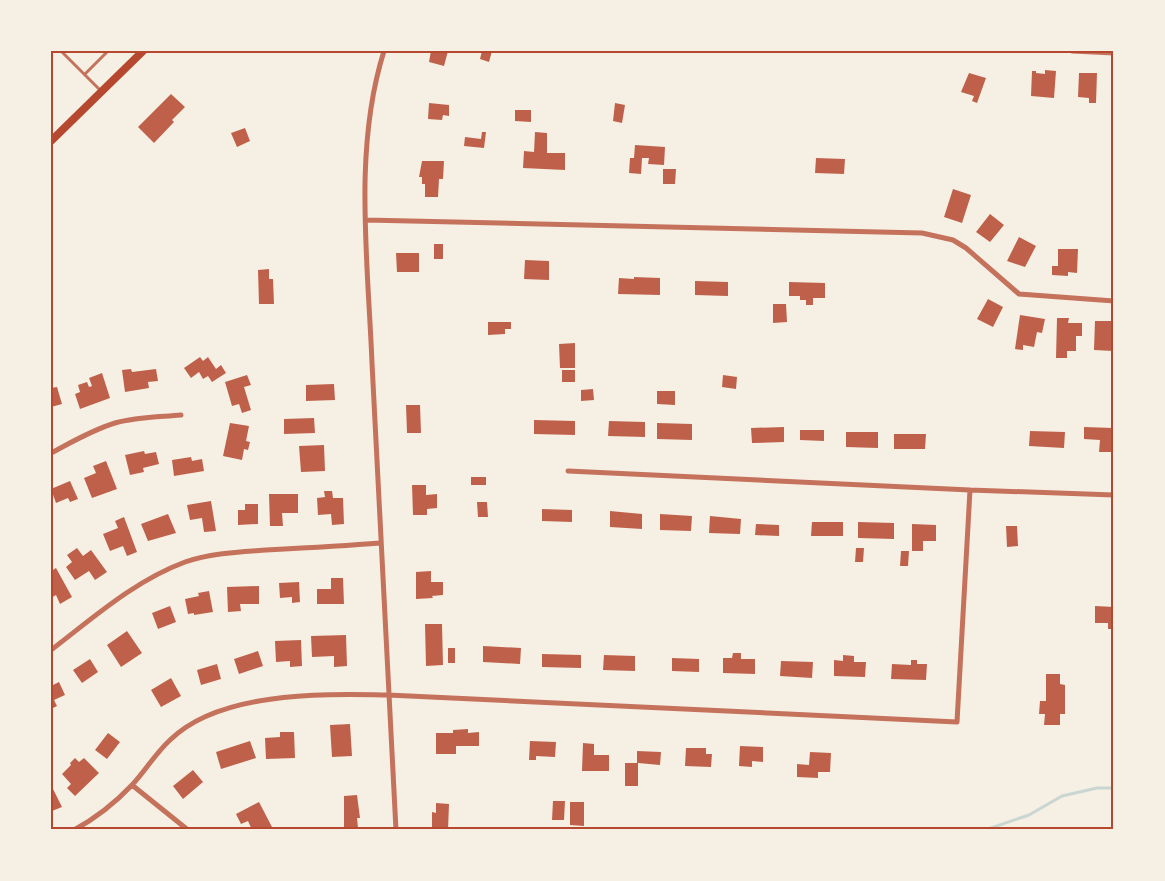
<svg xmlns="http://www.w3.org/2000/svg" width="1165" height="881" viewBox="0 0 1165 881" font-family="'Nunito Sans',sans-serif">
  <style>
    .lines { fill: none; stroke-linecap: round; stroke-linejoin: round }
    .stream { stroke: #c9d6d2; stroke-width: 3 }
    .building { fill: #bf614a }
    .service { stroke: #c5725c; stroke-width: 3 }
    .minor { stroke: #c5725c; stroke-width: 5 }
    .secondary { stroke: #b5482f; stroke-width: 8 }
    .neatline { fill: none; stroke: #b5482f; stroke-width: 2 }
  </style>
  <rect width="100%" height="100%" fill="#f6efe4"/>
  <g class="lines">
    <path class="stream" d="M985,830l44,-15 33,-19 35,-8h17"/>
  </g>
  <path class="building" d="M431,51h17l-4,15 -15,-4z
    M482,51h10l-3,11 -9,-3z
    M1045,70l11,1 -2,27 -23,-2 1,-25h4v2l9,1z
    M969,73l17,5 -9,25 -5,-2 2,-5 -13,-4z
    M1079,73h18l-1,30h-7v-5l-11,-1z
    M171,94l14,13 -13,13 2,2 -20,21 -16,-16z
    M429,103l20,2v11l-6,-1 -1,5 -14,-1z
    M615,103l10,2 -3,18 -9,-2z
    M515,110h16v12l-16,-1z
    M245,128l5,13 -13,6 -6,-14z
    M482,132h4l-2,16 -20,-2 1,-9 16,2z
    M535,132l12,1v20h18v17l-42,-2 1,-17 10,1z
    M635,145l30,2 -1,18 -16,-1 1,-6h-7l-1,16 -12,-1 1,-15h4z
    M816,158l29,1 -1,15 -29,-1z
    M422,161h22l-1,18h-4l-1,18h-13v-13h-3v-7h-3z
    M663,169h13l-1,15h-12z
    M953,189l18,6 -9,28 -18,-6z
    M990,214l14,11 -14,17 -14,-10z
    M1019,237l17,9 -11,21 -18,-6z
    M434,244h9v15h-9z
    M1058,249h20l-1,24 -9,-1v4l-16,-1v-9h6z
    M396,253h23v19h-22z
    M525,260l24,1v19l-25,-1z
    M269,269v10h4l1,25h-15l-1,-34z
    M634,277l26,1v17l-42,-1 1,-16 15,1z
    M695,281l33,1v14l-33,-1z
    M789,282l36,1v15h-12v7h-7v-5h-6v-4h-11z
    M988,299l15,8 -10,20 -16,-8z
    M773,304h13l1,18 -14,1z
    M1020,315l25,4 -3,14 -5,-1 -3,15 -11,-2v5l-8,-1z
    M1057,318h12l-1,5h14v13h-6v15h-9v7h-11z
    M1095,321h19l-1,30 -19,-1z
    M488,322h23v7h-6v5l-17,1z
    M575,343v25h-15l-1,-24z
    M200,357l3,4 5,-4 8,12 5,-4 5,8 -14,9 -4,-6 -5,3 -4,-7 -8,6 -7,-10z
    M131,369l1,3 24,-3 2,12 -10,1 1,6 -24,4 -3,-22z
    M562,370h13v12h-13z
    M102,373l8,25 -30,11 -5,-15 5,-2 -2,-7 9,-3 2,5 3,-1 -3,-8z
    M247,375l4,10 -7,2 7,23 -9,3 -3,-9 -7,2 -7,-24z
    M723,375l14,2 -1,12 -14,-2z
    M334,384l1,16 -29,1v-16z
    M57,387l5,17 -11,3v-19z
    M593,389l1,11 -13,1v-11z
    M657,391h18v14l-18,-1z
    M406,405h14l1,28h-14z
    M314,418l1,15 -31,1v-15z
    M534,420l41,1v14l-41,-1z
    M609,421l36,1v15l-37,-1z
    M230,423l19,3 -3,15 4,1 -2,8 -4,-1 -2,11 -19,-4z
    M657,423l35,1v16l-35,-1z
    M784,427v15l-32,1 -1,-15z
    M1084,427l29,1v24h-14l1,-12 -16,-1z
    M800,430h24v11l-24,-1z
    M1030,431l35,1 -1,16 -35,-2z
    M846,432h32v16l-32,-1z
    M894,434h32l-1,15h-31z
    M324,445l1,26 -24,1 -2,-26z
    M144,451l1,3 11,-2 3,12 -16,4 1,4 -14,3 -5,-20z
    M191,457l1,4 10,-2 2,12 -30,5 -2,-16z
    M106,461l11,28 -25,9 -8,-20 12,-5 -3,-7z
    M471,477h15v8h-15z
    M70,481l8,18 -8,3 -2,-4 -12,5 -5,-14z
    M412,485h14v10l11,-1v14l-10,1v6h-14z
    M324,491h8l1,7h10l1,26 -12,1 -1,-11 -13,1 -1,-17 8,-1z
    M269,494h29v19h-16l1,13h-13z
    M211,501l5,30 -12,1 -2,-14 -12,2 -3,-15z
    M477,502h10l1,15h-10z
    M245,504h13v20l-20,1v-15h7z
    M542,509l30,1v12l-30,-1z
    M610,511l32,3v15l-32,-2z
    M168,514l8,19 -28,8 -7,-17z
    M660,514l32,2 -1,15 -31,-1z
    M710,516l31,3 -1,15 -31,-1z
    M124,517l13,35 -10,4 -4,-10 -13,5 -7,-17 15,-6 -3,-7z
    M812,522h31v14h-32z
    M858,522l36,1v16l-36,-1z
    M756,524l23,1v11l-24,-1z
    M912,524l24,1v16h-13v10h-11z
    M1006,526h11l1,20 -11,1z
    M77,548l6,8 8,-6 16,22 -12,8 -6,-9 -14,9 -9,-13 6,-5 -5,-7z
    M856,548h8l-1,14h-8z
    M901,551h8l-1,15h-8z
    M56,568l16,29 -12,7 -4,-9 -5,3v-27z
    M431,571v11h12v13l-11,1 1,2 -17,1v-27z
    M331,578h12l1,26h-27v-15h14z
    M299,582l1,20 -8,1v-6l-12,1 -1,-15z
    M259,586v18h-19l1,7 -13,1 -1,-25z
    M209,591l4,21 -19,3v-2l-6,1 -3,-15 14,-3 -1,-3z
    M170,606l6,16 -18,7 -6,-16z
    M1095,606l19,1v22h-6v-6h-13z
    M425,624h17l1,41 -17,1z
    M127,631l15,22 -21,14 -14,-22z
    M346,635l1,31 -13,1v-11l-22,1 -1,-21z
    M301,640l1,26 -12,1v-6l-14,1 -1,-21z
    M483,646l38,2 -1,16 -37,-2z
    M448,648h7v15h-7z
    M258,651l5,15 -24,8 -5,-15z
    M733,653h8v6h14v15l-32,-1v-15h9z
    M542,654l39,1v13l-39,-1z
    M604,655l31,1v15l-32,-1z
    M843,655l11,1v6h12l-1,15 -31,-1v-16l9,1z
    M672,658l27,1v13l-27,-1z
    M90,659l8,13 -16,11 -9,-13z
    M911,660h6v4h10l-1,16 -35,-1 1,-15 19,1z
    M781,661l32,1 -1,16 -32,-2z
    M217,664l4,15 -20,6 -4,-15z
    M1046,674h14v10l5,1v29h-5v11h-16l1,-11h-6l1,-13h6z
    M171,678l10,18 -20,11 -10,-17z
    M59,682l6,13 -11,5 3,6 -6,3v-23z
    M350,724l2,32 -20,1 -2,-32z
    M468,729v4l11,-1v14h-23v8h-20v-21h17v-3z
    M280,732h14l1,26 -29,1 -1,-21 15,-1z
    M108,733l12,9 -13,17 -12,-9z
    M250,741l6,17 -35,11 -5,-17z
    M530,741l26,1 -1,15 -19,-1v4h-7z
    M583,743l11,1v11h15v16h-27z
    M740,746l23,1v15l-11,-1v6l-13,-1z
    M686,748h20v6h6l-1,13 -26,-1z
    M637,751l24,1 -1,13 -22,-2v23h-13v-23h12z
    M810,752l21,1 -1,19h-12v6l-21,-1v-13l12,1z
    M75,758l4,4 5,-4 15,15 -24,23 -8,-8 4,-4 -9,-10 9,-9 -1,-2z
    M193,770l10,12 -20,17 -10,-13z
    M53,789l9,18 -10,4 -1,-21z
    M357,795l3,23h-3l1,10h-14v-32z
    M553,801h12l-1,19h-12z
    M259,802l13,25 -6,3h-14l-4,-9 -7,3 -5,-10z
    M570,802h14v24l-14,-1z
    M436,803l13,1 -1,26h-16v-18l4,1z"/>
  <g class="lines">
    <path class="service" d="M61,51l39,39
      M85,74l23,-23"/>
    <path class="minor" d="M384,51c-31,98 -16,210 -12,312 7,155 16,311 24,467
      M1072,51l42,2
      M366,220l556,13 31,7 13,8 53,46 95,7
      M51,453c21,-11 41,-23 64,-30 21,-6 44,-6 66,-8
      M568,471l402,19 144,5
      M51,650c42,-32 83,-69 134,-88 26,-9 54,-10 81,-12 38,-2 76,-4 114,-7
      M132,785l56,45
      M74,830c22,-12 41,-27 58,-45 13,-14 23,-31 38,-45 50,-49 153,-46 218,-45l569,27 13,-232"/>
    <path class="secondary" d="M51,141l92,-90"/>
  </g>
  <rect width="1165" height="881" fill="none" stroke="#f6efe4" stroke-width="105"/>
  <rect x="52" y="52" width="1060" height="776" class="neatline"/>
</svg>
